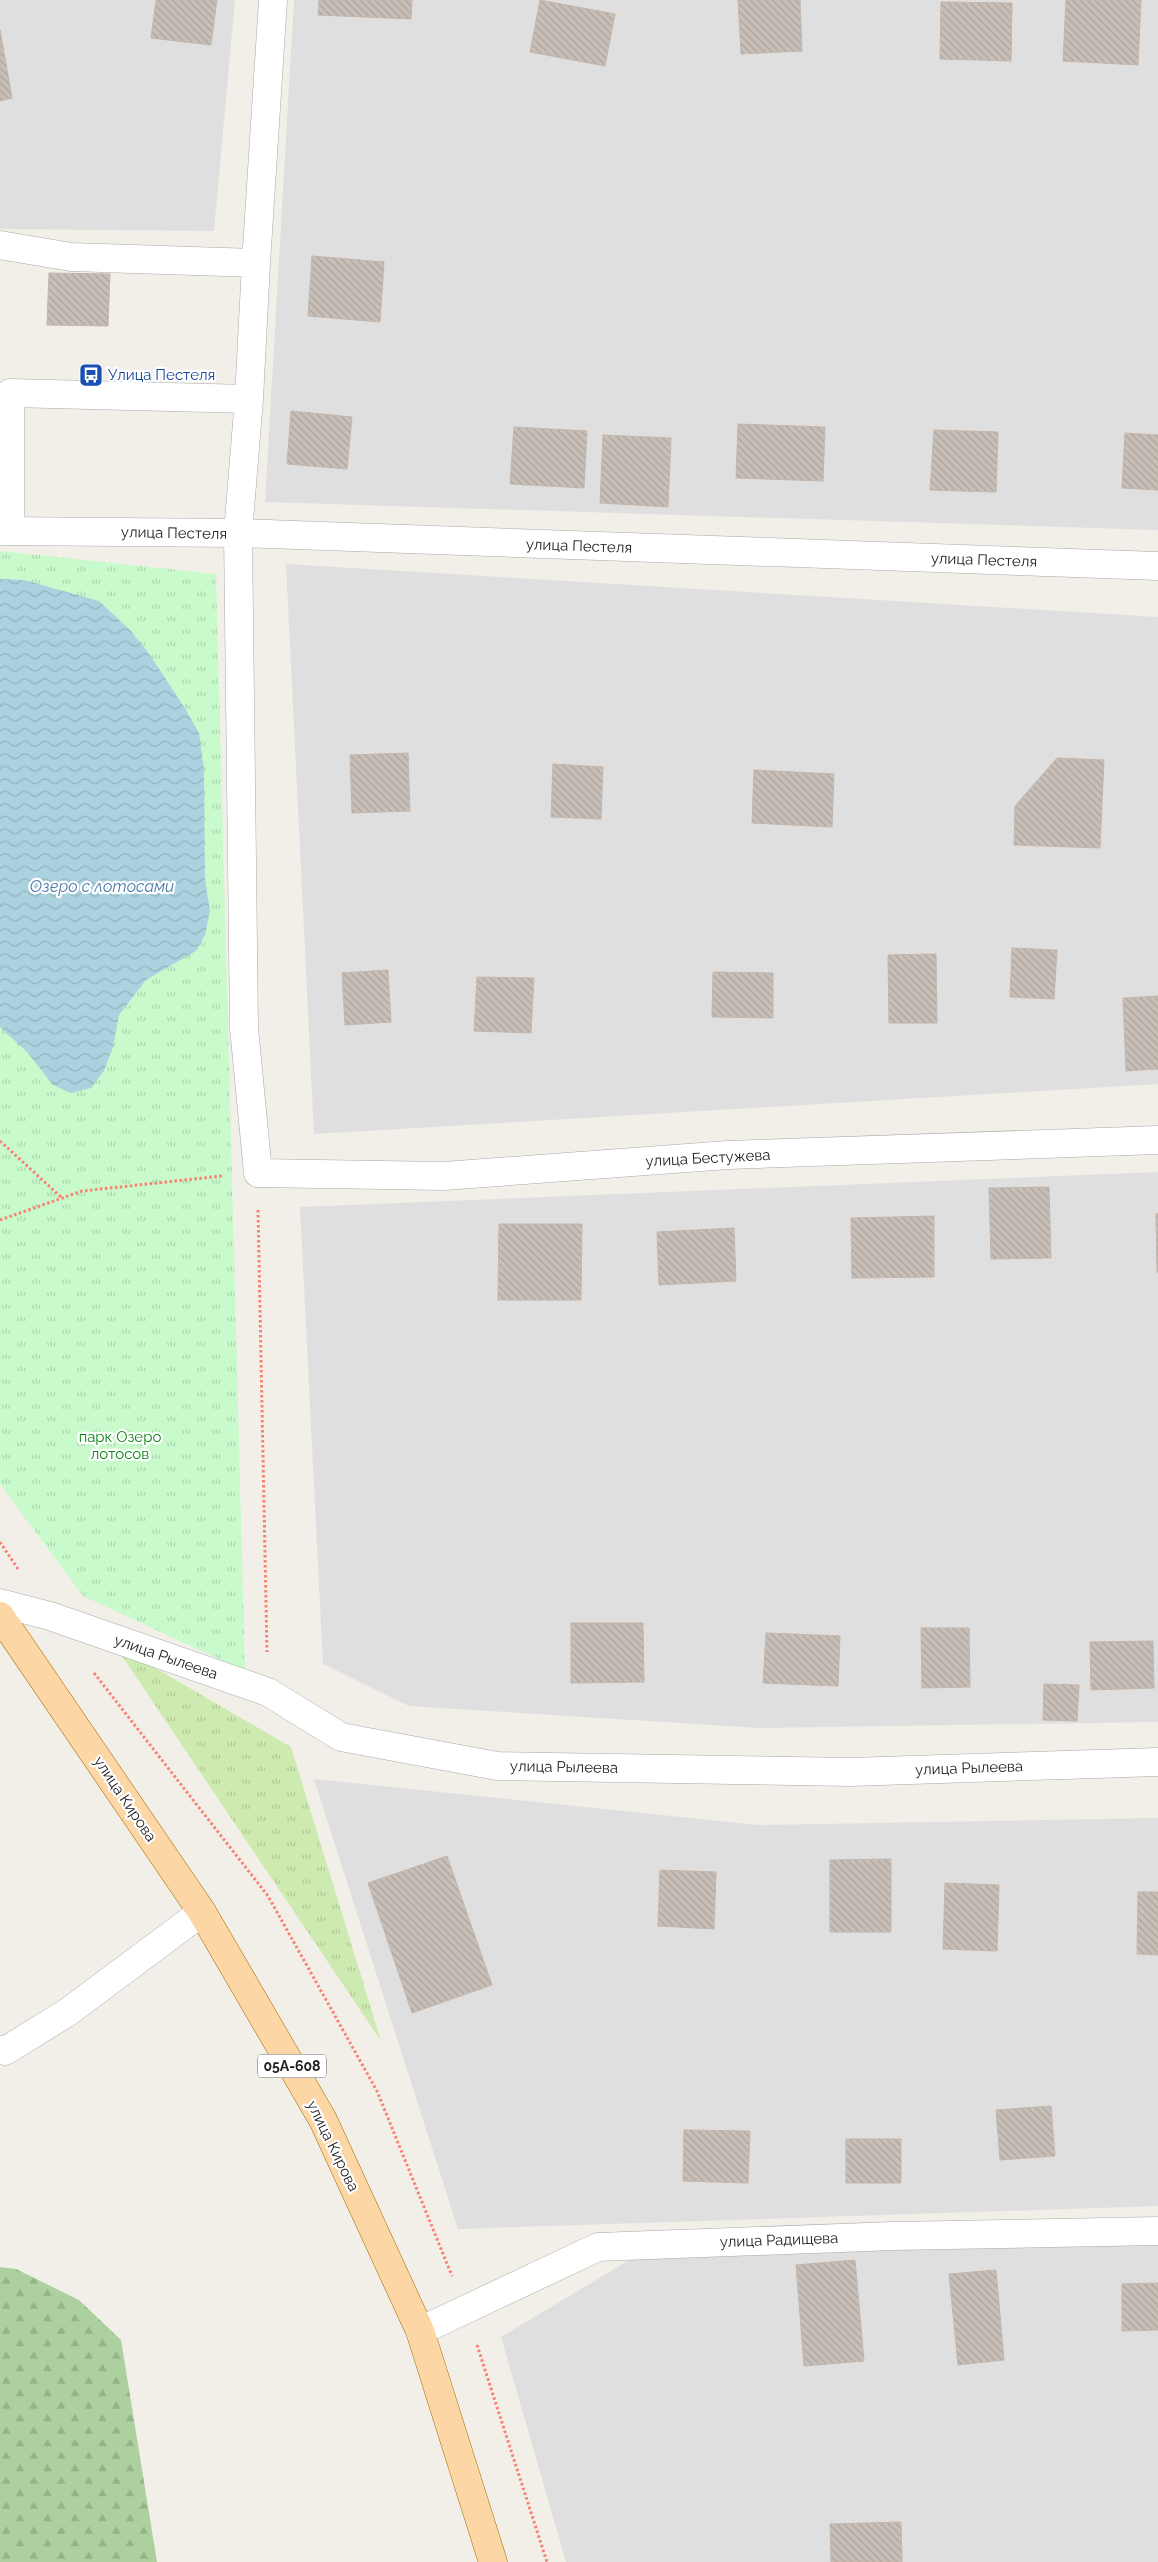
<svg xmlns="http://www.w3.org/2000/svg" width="1158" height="2562" viewBox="0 0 1158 2562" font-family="Raleway,sans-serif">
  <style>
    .residential { fill: #e0dfdf }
    .grass { fill: url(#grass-tufts) }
    .forest { fill: url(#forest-firs) }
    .park { fill: url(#park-tufts) }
    .water { fill: url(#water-waves) }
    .building { fill: url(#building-back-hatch); stroke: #c4b6ab }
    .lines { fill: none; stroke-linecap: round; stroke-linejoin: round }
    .minor-casing { stroke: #a9a9a9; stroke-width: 29 }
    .major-casing { stroke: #a06b00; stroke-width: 29 }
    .path { stroke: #fa8072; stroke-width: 3; stroke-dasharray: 2.5 2.5; stroke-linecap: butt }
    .minor { stroke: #fff; stroke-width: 28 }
    .major { stroke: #fcd6a4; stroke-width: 28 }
    .labels { text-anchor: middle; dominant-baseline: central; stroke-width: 4.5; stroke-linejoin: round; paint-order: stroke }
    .shield { fill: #fff; stroke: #646464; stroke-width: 1 }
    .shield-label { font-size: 14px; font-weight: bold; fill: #222 }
    .transit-label { font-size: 15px; fill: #164399; stroke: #fff; text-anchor: start }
    .street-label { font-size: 15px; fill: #222; stroke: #fff }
    .park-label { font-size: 15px; fill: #0c8416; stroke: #fff }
    .water-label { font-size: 16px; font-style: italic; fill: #4a7aab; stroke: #fff }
  </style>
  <defs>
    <pattern id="grass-tufts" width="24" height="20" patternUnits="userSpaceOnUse" patternTransform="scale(1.25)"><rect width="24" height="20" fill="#cdebb0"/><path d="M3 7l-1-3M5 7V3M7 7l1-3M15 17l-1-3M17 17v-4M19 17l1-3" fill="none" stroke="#b0c997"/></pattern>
    <pattern id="forest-firs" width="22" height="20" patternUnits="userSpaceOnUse" patternTransform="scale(1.25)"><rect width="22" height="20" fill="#add19e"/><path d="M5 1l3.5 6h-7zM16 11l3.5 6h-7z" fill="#95b388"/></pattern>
    <pattern id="park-tufts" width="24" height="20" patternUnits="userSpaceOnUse" patternTransform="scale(1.25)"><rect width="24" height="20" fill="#c8facc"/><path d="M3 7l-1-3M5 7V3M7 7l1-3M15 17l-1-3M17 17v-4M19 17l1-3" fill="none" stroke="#acd6af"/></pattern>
    <pattern id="water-waves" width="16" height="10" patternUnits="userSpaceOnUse" patternTransform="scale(1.25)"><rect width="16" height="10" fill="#aad3df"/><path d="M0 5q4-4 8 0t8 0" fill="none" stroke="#92b5bf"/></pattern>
    <pattern id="building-back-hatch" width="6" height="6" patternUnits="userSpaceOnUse" patternTransform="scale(1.25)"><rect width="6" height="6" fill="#c7bfb8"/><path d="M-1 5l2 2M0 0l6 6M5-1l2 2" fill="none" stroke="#aba49e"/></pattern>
  </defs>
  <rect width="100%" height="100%" fill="#f2efe9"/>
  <path class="residential" d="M0,0h235l-21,231 -214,-2z
    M294,0h864v530l-893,-28z
    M286,564l872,53v467l-844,50z
    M1158,1172v550l-399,6 -350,-22 -86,-42 -23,-457z
    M314,1779l444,46 400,-7v388l-700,23z
    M1158,2236v326h-592l-65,-225 150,-90z"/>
  <path class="grass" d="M114,1644l177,103 90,294z"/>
  <path class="forest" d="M0,2267l16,2 63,31 42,40 36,222h-157z"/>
  <path class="park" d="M0,551l216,23 29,1097 -162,-75 -83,-112z"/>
  <path class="water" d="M0,579l24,1 75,21 31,29 20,25 36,55 13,23 5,37 1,110 5,30 -5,25 -9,16 -50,29 -27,35 -6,32 -9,24 -13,17 -20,5 -18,-8 -26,-33 -27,-25z"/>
  <path class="building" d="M156,0h61l-6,45 -60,-7z
    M319,0h93l-1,19 -93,-4z
    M540,0l75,14 -10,52 -75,-14z
    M738,0h62l2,51 -61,3z
    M1066,0h75l-3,65 -75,-4z
    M941,2l71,1 -1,58 -71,-2z
    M0,30l12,68 -12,3z
    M312,256l72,6 -4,60 -72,-6z
    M49,273l61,1 -2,52 -61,-1z
    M291,411l61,6 -5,52 -60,-5z
    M738,424l87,3 -2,54 -87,-3z
    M514,427l73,4 -3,57 -74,-4z
    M934,430l64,2 -2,60 -66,-2z
    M1125,433l33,2v55l-36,-2z
    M603,435l68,3 -3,69 -68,-4z
    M408,753l2,58 -58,2 -2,-58z
    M1057,758l47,2 -4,88 -86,-3 1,-39z
    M553,764l50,3 -2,52 -50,-2z
    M754,770l80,4 -2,53 -80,-4z
    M1012,948l45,2 -3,49 -44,-2z
    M936,954l1,69h-48l-1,-68z
    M388,970l3,52 -46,3 -3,-52z
    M713,972l60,1v45l-61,-1z
    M477,977l57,1 -3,55 -57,-2z
    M1158,996v73l-32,2 -3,-73z
    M1049,1187l2,71 -60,1 -2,-71z
    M1156,1214h2v58h-1z
    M934,1216v61l-82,1 -1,-60z
    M499,1224h83l-1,76h-83z
    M734,1228l2,53 -77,4 -2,-53z
    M571,1623h72l1,59 -73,1z
    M921,1628h48l1,59 -48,1z
    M766,1633l74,3 -2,50 -75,-3z
    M1153,1641l1,47 -63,2 -1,-48z
    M1044,1684l35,1 -2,36 -34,-1z
    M447,1856l45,129 -80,28 -44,-130z
    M891,1859v73h-61v-72z
    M660,1870l56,2 -2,57 -56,-3z
    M945,1883l54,2 -2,66 -54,-2z
    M1138,1892h20v63l-21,-1z
    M1051,2106l4,50 -55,4 -4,-50z
    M684,2130l66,1 -2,52 -65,-2z
    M846,2139h55v44h-55z
    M855,2260l9,101 -60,5 -8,-101z
    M996,2270l8,90 -46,5 -9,-91z
    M1158,2283v47l-36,1v-47z
    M901,2522l1,40h-71l-1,-38z"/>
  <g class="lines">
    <g class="minor-casing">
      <path id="minor" d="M273,0l-17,263 -7,136 -11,134 6,495 14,145 186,3 284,-21 430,-15
        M0,245l71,12 185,6
        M0,531l238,2 920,33
        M10,531v-138l239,6
        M0,1603l50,13 218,76 73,45 156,29 353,6 308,-10
        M0,2050l5,1 63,-39 134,-100
        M420,2331l178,-84 295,-11 265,-5"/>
    </g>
    <g class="major-casing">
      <path id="major" d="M0,1616l202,296 121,208 97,211 73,231"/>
    </g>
    <path class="path" d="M0,1141l62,57
      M258,1210l9,442
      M0,1220l82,-29 140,-15
      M0,1542l18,27
      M94,1673l174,223 109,195 75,185
      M477,2345l70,217"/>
    <use href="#minor" class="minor"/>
    <use href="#major" class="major"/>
  </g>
  <defs>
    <g id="bus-square" transform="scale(1.25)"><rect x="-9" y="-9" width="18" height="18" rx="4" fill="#1a4fb4" stroke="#fff"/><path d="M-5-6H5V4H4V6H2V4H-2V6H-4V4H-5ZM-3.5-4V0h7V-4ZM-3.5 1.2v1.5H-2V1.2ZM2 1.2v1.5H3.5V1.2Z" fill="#fff"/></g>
  </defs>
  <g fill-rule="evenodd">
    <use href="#bus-square" x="91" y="375"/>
  </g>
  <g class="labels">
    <rect class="shield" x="258" y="2054.5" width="68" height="23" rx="4"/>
    <g class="shield-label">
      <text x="292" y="2066">05А-608</text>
    </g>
    <g class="transit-label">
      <text x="108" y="375">Улица Пестеля</text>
    </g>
    <g class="street-label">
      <text transform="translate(174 533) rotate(1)">улица Пестеля</text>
      <text transform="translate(579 546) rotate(2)">улица Пестеля</text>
      <text transform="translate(984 560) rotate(2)">улица Пестеля</text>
      <text transform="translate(708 1158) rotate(-3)">улица Бестужева</text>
      <text transform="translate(166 1657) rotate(19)">улица Рылеева</text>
      <text transform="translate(564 1767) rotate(1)">улица Рылеева</text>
      <text transform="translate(969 1768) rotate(-2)">улица Рылеева</text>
      <text transform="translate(125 1799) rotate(56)">улица Кирова</text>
      <text transform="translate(333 2146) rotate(64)">улица Кирова</text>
      <text transform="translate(779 2240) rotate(-2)">улица Радищева</text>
    </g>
    <g class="park-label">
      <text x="120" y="1437">парк Озеро<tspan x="120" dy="17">лотосов</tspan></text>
    </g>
    <g class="water-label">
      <text x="102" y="886">Озеро с лотосами</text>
    </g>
  </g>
</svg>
